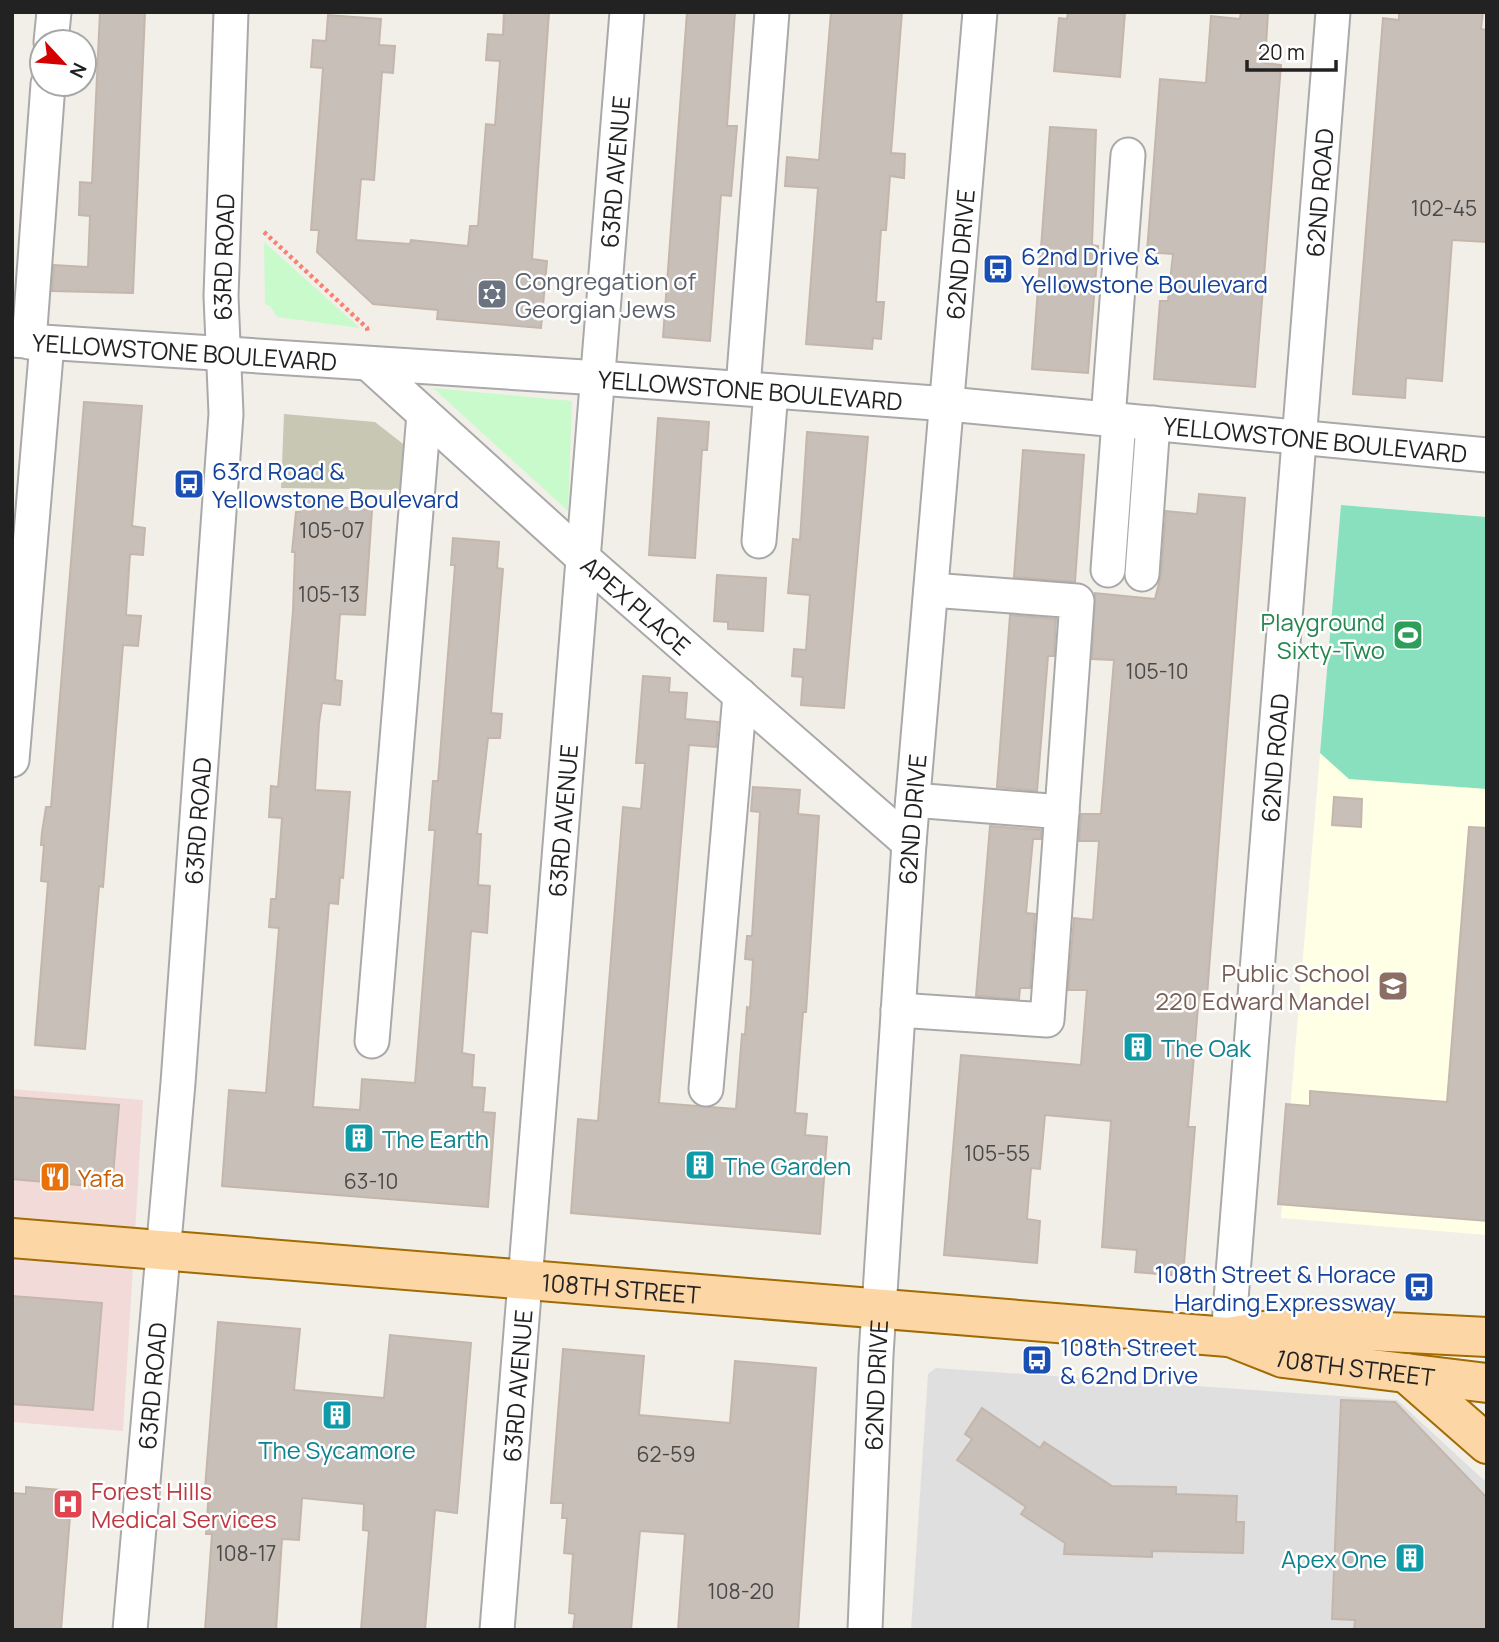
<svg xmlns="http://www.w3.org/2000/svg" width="1499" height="1642" viewBox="0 0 1499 1642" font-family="Manrope,sans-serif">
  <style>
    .residential { fill: #e0dfdf }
    .commercial { fill: #f2dad9 }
    .education { fill: #ffffe5 }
    .construction { fill: #c7c7b4 }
    .park { fill: #c8facc }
    .pitch { fill: #88e0be }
    .building { fill: #c7bfb8; stroke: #c4b6ab; stroke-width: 2 }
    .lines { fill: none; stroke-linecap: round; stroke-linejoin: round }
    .minor-casing { stroke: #a9a9a9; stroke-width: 37 }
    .major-casing { stroke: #a06b00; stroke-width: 42 }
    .path { stroke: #fa8072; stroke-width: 4.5; stroke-dasharray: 3.5 3.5; stroke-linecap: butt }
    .minor { stroke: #fff; stroke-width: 33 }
    .major { stroke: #fcd6a4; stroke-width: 38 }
    .labels { text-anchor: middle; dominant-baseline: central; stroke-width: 5; stroke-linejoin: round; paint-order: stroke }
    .number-label { font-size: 21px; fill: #4b4948 }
    .street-label { font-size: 24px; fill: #222; stroke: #fff }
    .transit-label { font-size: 24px; fill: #164399; stroke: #fff; text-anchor: start }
    .worship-label { font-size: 24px; fill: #5b616d; stroke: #fff; text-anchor: start }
    .leisure-label { font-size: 24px; fill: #27864d; stroke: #fff; text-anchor: end }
    .education-label { font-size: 24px; fill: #785e54; stroke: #fff; text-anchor: end }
    .culture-label { font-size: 24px; fill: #0d838f; stroke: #fff; text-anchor: start }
    .food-label { font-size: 24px; fill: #c56008; stroke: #fff; text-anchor: start }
    .health-label { font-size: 24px; fill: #be3a42; stroke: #fff; text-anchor: start }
  </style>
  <rect width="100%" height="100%" fill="#f2efe9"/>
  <path class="residential" d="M936,1368l461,32 90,83v147h-576l17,-256z"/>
  <path class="commercial" d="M12,1089l131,11 -20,331 -111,-9z"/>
  <path class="education" d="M1341,505l146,12v718l-206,-17z"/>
  <path class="construction" d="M284,414l91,8 32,25 -3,43 -123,-2z"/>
  <path class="park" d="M264,242l96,86 -83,-11 -6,-10 -6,-3z
    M433,388l139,13 -4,110z"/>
  <path class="pitch" d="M1341,505l146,12v272l-138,-10 -29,-26z"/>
  <path class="building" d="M100,12h45l-12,281 -81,-2 2,-26 34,2 2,-51 -11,-1 1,-33 12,1z
    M504,12h45l-17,247 15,2 -6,67 -104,-9 1,-9 -65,-6 -56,-52 2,-22h-8l12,-162 -12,-1 2,-27 13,1 2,-26 53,4 -2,26 16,1 -2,27 -11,-1 -8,108 -13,-1 -5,61 54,4 1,-4 57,6 2,-20h8l8,-102 9,1 5,-64 -14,-1 2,-26 15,1z
    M687,12h48l-8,114h10l-6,70 -10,-1 -11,146 -47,-4z
    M831,12h71l-11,141 14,1 -1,24 -14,-2 -4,54h-5l-5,72h8l-3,37 -8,-1 -1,11 -66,-5 12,-156 -33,-2 2,-29 32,3z
    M1068,12h57l-5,65 -66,-6 5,-53 8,1z
    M1241,12h27l-3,51 16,2 -26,322 -101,-8 6,-78h8l5,-47 -26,-2 13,-173 46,4 5,-67 29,3z
    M1399,12h84l-2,17 6,1v212l-35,-2 -10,141 -36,-3 -1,20 -52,-4 30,-376 16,2z
    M1050,127l46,3 -4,115 6,1 -10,127 -56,-4z
    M84,402l58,4 -10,120 13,2 -2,27 -13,-1 -4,61 15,1 -3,30 -15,-1 -20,242 -4,-1 -14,163 -50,-4 13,-163 -7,-1 3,-36h-3l1,-13 4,-25h5z
    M658,418l51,4 -2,28h-5l-7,108 -46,-3z
    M807,432l61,5 -24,271 -43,-3 2,-28 -11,-1 2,-27 12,1 4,-55 -22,-2 5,-54 7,1z
    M1023,450l61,5 -9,127 -61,-5z
    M1199,494l46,4 -38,498 -8,-1 -11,132h7l-12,149 -48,-4 2,-22 -35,-3 9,-126 -66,-6 -5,54 -9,-1 -4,51 13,2 -3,42 -93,-8 17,-200 120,10 6,-75h-19l6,-72 19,2 6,-79h-20l2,-27h20l13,-154 -22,-1 3,-66 60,6 6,-24 5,-64 31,3z
    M301,495l39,3 -1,9 33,3 -7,105 -25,-1 -5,66 7,1 -2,24 -18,-2 -3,20 -4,67 35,2 -7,86 -3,-1 -2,27 -9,-1 -16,204 47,3 2,-31 53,4 20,-253h-6l4,-49h5l17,-216h-4l2,-27 46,4 -2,26 6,1 -12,144 11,1 -2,24h-12l-11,96h4l-3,51 12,1 -3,47 -16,-2 -9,122 12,2 -2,32 13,1 -2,24 12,1 -7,94 -266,-21 7,-96 37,3 13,-165 -10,-1 2,-28h5l6,-81 -13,-1 2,-31 7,1 15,-176 2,-59h-3l4,-40h4z
    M717,575l49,3 -3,53 -35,-2v-7l-14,-1z
    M1010,615l46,4 -2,37h-6l-11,135 -40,-4z
    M643,676l27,2 -1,14 18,1 -2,26 33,3 -2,25 -27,-2 -30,358 77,6 6,-75 3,1 2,-28 3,1 3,-48 -8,-1 2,-23h5l8,-124 -9,-1 2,-24 47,3 -2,24 21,2 -13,196h-3l-8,101 12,1 -2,21 22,2 -7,97 -249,-21 7,-94 20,2 25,-314 18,2 4,-46h-9z
    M1334,797l28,2 -1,28 -29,-2z
    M990,826l51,4v9h-8l-7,74 9,1 -5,74h-10l-1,11 -43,-3z
    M1469,827l18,1v393l-209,-17 8,-100 24,2v-15l137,11z
    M12,1097l107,8 -7,83 -100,-9z
    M12,1296l90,7 -9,107 -81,-6z
    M218,1322l82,7 -6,61 90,8 6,-63 81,8 -14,170 -22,-3 -10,120h-64l8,-99 -6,-1 1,-26 -62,-6 -3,42 -17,-1 -6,91h-71l7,-96h-6l3,-44 -4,-1z
    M563,1349l81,7 -5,59 91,8 5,-62 81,7 -18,262h-120l7,-96 -45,-3 -9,99h-58l2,-16 -6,-1 4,-59 -9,-1 3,-35h-5l1,-15h-12z
    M1341,1400l54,2 92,96v132h-133l1,-10 -23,-1z
    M982,1408l58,40 4,-6 68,44 64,1v7l61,2 -1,26h8l-1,31 -91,-2v6l-88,-3 1,-11 -44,-29 5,-7 -69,-47 15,-21 -7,-5z
    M26,1487l46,4 -11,139h-49v-137l14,1z"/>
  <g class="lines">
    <g class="minor-casing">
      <g id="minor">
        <path d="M51,42l3,-30"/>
        <path id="s1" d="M12,340l587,38 349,26 539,51"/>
        <path d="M29,342l19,-258"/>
        <path id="s2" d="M369,364l214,194 326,285"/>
        <path d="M743,388l29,-376"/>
        <path d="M1108,419l20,-264"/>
        <path d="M759,541l12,-150"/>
        <path d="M1108,570l11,-150"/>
        <path d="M1142,574l11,-151"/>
        <path d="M12,760l35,-417"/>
        <path d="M913,800l149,12"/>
        <path d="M898,1010l149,10 30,-419 -146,-11"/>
        <path d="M372,1041l52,-627"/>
        <path d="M706,1089l34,-394"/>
        <path id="s3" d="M1228,1337l105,-1325"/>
        <path id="s4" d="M130,1630l48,-547 48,-669 -5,-118 10,-284"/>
        <path id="s5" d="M497,1630l130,-1618"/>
        <path id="s6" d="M865,1630l11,-275 33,-512 71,-831"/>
      </g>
    </g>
    <g class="major-casing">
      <g id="major">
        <path id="s7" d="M12,1238l1216,99 61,-10 198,10"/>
        <path id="s8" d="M1230,1337l53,21 204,25"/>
        <path d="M1406,1373l81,71"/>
      </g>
    </g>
    <path class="path" d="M264,232l103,96 1,6"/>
    <use href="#minor" class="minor"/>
    <use href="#major" class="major"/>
  </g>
  <defs>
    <g id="bus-square" transform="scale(1.575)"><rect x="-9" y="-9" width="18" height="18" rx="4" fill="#1a4fb4" stroke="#fff"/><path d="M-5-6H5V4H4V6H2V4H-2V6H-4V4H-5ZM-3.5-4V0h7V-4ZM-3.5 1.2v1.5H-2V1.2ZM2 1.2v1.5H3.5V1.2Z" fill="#fff"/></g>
    <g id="synagogue-square" transform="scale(1.575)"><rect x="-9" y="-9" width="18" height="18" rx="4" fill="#6b7280" stroke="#fff"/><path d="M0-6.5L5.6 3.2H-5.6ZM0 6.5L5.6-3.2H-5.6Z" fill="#fff"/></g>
    <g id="stadium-square" transform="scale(1.575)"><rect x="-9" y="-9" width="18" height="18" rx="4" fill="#2e9e5b" stroke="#fff"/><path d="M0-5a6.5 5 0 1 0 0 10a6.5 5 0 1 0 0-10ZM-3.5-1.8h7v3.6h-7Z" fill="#fff"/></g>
    <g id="school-square" transform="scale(1.575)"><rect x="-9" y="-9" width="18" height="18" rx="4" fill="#8d6e63" stroke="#fff"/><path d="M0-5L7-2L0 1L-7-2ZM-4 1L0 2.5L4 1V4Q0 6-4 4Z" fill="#fff"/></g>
    <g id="building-square" transform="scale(1.575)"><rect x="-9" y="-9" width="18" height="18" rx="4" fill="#0f9aa8" stroke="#fff"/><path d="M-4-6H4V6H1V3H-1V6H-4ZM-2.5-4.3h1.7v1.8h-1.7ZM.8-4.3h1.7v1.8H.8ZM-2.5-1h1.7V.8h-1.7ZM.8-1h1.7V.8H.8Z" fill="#fff"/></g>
    <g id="restaurant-square" transform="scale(1.575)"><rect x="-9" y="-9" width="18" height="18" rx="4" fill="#e8710a" stroke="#fff"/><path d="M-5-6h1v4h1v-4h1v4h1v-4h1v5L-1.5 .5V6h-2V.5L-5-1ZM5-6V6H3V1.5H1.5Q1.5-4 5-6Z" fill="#fff"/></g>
    <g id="hospital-square" transform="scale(1.575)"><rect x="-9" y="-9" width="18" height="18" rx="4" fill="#e0444e" stroke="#fff"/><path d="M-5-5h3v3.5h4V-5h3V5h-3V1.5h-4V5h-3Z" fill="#fff"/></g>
  </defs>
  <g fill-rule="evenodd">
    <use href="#bus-square" x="998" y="269"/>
    <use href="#synagogue-square" x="492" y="294"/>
    <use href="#bus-square" x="189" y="484"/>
    <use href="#stadium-square" x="1408" y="635"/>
    <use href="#school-square" x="1393" y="986"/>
    <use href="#building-square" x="1138" y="1047"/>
    <use href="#building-square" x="359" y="1138"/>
    <use href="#building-square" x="700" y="1165"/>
    <use href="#restaurant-square" x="55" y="1177"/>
    <use href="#bus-square" x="1419" y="1287"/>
    <use href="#bus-square" x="1037" y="1360"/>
    <use href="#building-square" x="337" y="1415"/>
    <use href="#hospital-square" x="68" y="1504"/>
    <use href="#building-square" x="1410" y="1558"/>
  </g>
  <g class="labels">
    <g class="number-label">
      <text x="1444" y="208">102-45</text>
      <text x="332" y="530">105-07</text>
      <text x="329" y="594">105-13</text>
      <text x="1157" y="671">105-10</text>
      <text x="997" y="1153">105-55</text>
      <text x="371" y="1181">63-10</text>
      <text x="666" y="1454">62-59</text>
      <text x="246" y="1553">108-17</text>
      <text x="741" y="1591">108-20</text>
    </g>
    <g class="street-label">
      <text stroke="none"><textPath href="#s5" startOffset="1463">63RD AVENUE</textPath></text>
      <text stroke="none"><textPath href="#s3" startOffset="1148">62ND ROAD</textPath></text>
      <text stroke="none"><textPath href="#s6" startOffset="1379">62ND DRIVE</textPath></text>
      <text stroke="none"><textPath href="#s4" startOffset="1377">63RD ROAD</textPath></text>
      <text stroke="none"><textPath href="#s1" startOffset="173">YELLOWSTONE BOULEVARD</textPath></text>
      <text stroke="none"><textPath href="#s1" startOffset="740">YELLOWSTONE BOULEVARD</textPath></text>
      <text stroke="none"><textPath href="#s1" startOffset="1307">YELLOWSTONE BOULEVARD</textPath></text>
      <text stroke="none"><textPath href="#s2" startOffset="360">APEX PLACE</textPath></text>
      <text stroke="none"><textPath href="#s3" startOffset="581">62ND ROAD</textPath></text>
      <text stroke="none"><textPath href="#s6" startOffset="812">62ND DRIVE</textPath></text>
      <text stroke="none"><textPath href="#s5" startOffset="812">63RD AVENUE</textPath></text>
      <text stroke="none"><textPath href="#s4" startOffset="812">63RD ROAD</textPath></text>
      <text stroke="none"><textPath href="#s7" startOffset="611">108TH STREET</textPath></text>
      <text stroke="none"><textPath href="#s8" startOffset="130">108TH STREET</textPath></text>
      <text stroke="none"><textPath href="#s5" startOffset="245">63RD AVENUE</textPath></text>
      <text stroke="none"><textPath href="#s6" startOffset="245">62ND DRIVE</textPath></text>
      <text stroke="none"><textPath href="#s4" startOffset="245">63RD ROAD</textPath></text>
    </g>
    <g class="transit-label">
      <text x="1021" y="255">62nd Drive &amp;<tspan x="1021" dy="28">Yellowstone Boulevard</tspan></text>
      <text x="212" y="470">63rd Road &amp;<tspan x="212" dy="28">Yellowstone Boulevard</tspan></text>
      <text x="1396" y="1273" text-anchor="end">108th Street &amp; Horace<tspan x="1396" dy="28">Harding Expressway</tspan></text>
      <text x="1060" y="1346">108th Street<tspan x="1060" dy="28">&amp; 62nd Drive</tspan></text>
    </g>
    <g class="worship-label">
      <text x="515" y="280">Congregation of<tspan x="515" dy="28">Georgian Jews</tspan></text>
    </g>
    <g class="leisure-label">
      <text x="1385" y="621">Playground<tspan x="1385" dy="28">Sixty-Two</tspan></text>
    </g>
    <g class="education-label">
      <text x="1370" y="972">Public School<tspan x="1370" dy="28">220 Edward Mandel</tspan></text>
    </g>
    <g class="culture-label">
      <text x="1161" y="1047">The Oak</text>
      <text x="382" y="1138">The Earth</text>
      <text x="723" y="1165">The Garden</text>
      <text x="337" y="1449" text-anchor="middle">The Sycamore</text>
      <text x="1387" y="1558" text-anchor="end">Apex One</text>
    </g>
    <g class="food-label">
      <text x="78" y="1177">Yafa</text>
    </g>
    <g class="health-label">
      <text x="91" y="1490">Forest Hills<tspan x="91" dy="28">Medical Services</tspan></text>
    </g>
  </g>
  <rect width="1499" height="1642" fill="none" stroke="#222222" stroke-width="28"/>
  <g transform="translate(63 63) rotate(116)"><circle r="33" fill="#ffffff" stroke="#a7a7a7" stroke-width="2"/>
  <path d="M0-5L12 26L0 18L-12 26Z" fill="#d40000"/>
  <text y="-10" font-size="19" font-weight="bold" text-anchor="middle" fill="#222222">N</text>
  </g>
  <path d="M1247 60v10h89v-10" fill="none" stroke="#222222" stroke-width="3.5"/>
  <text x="1258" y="60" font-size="21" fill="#222222" stroke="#ffffff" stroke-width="5" paint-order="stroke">20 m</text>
</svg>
